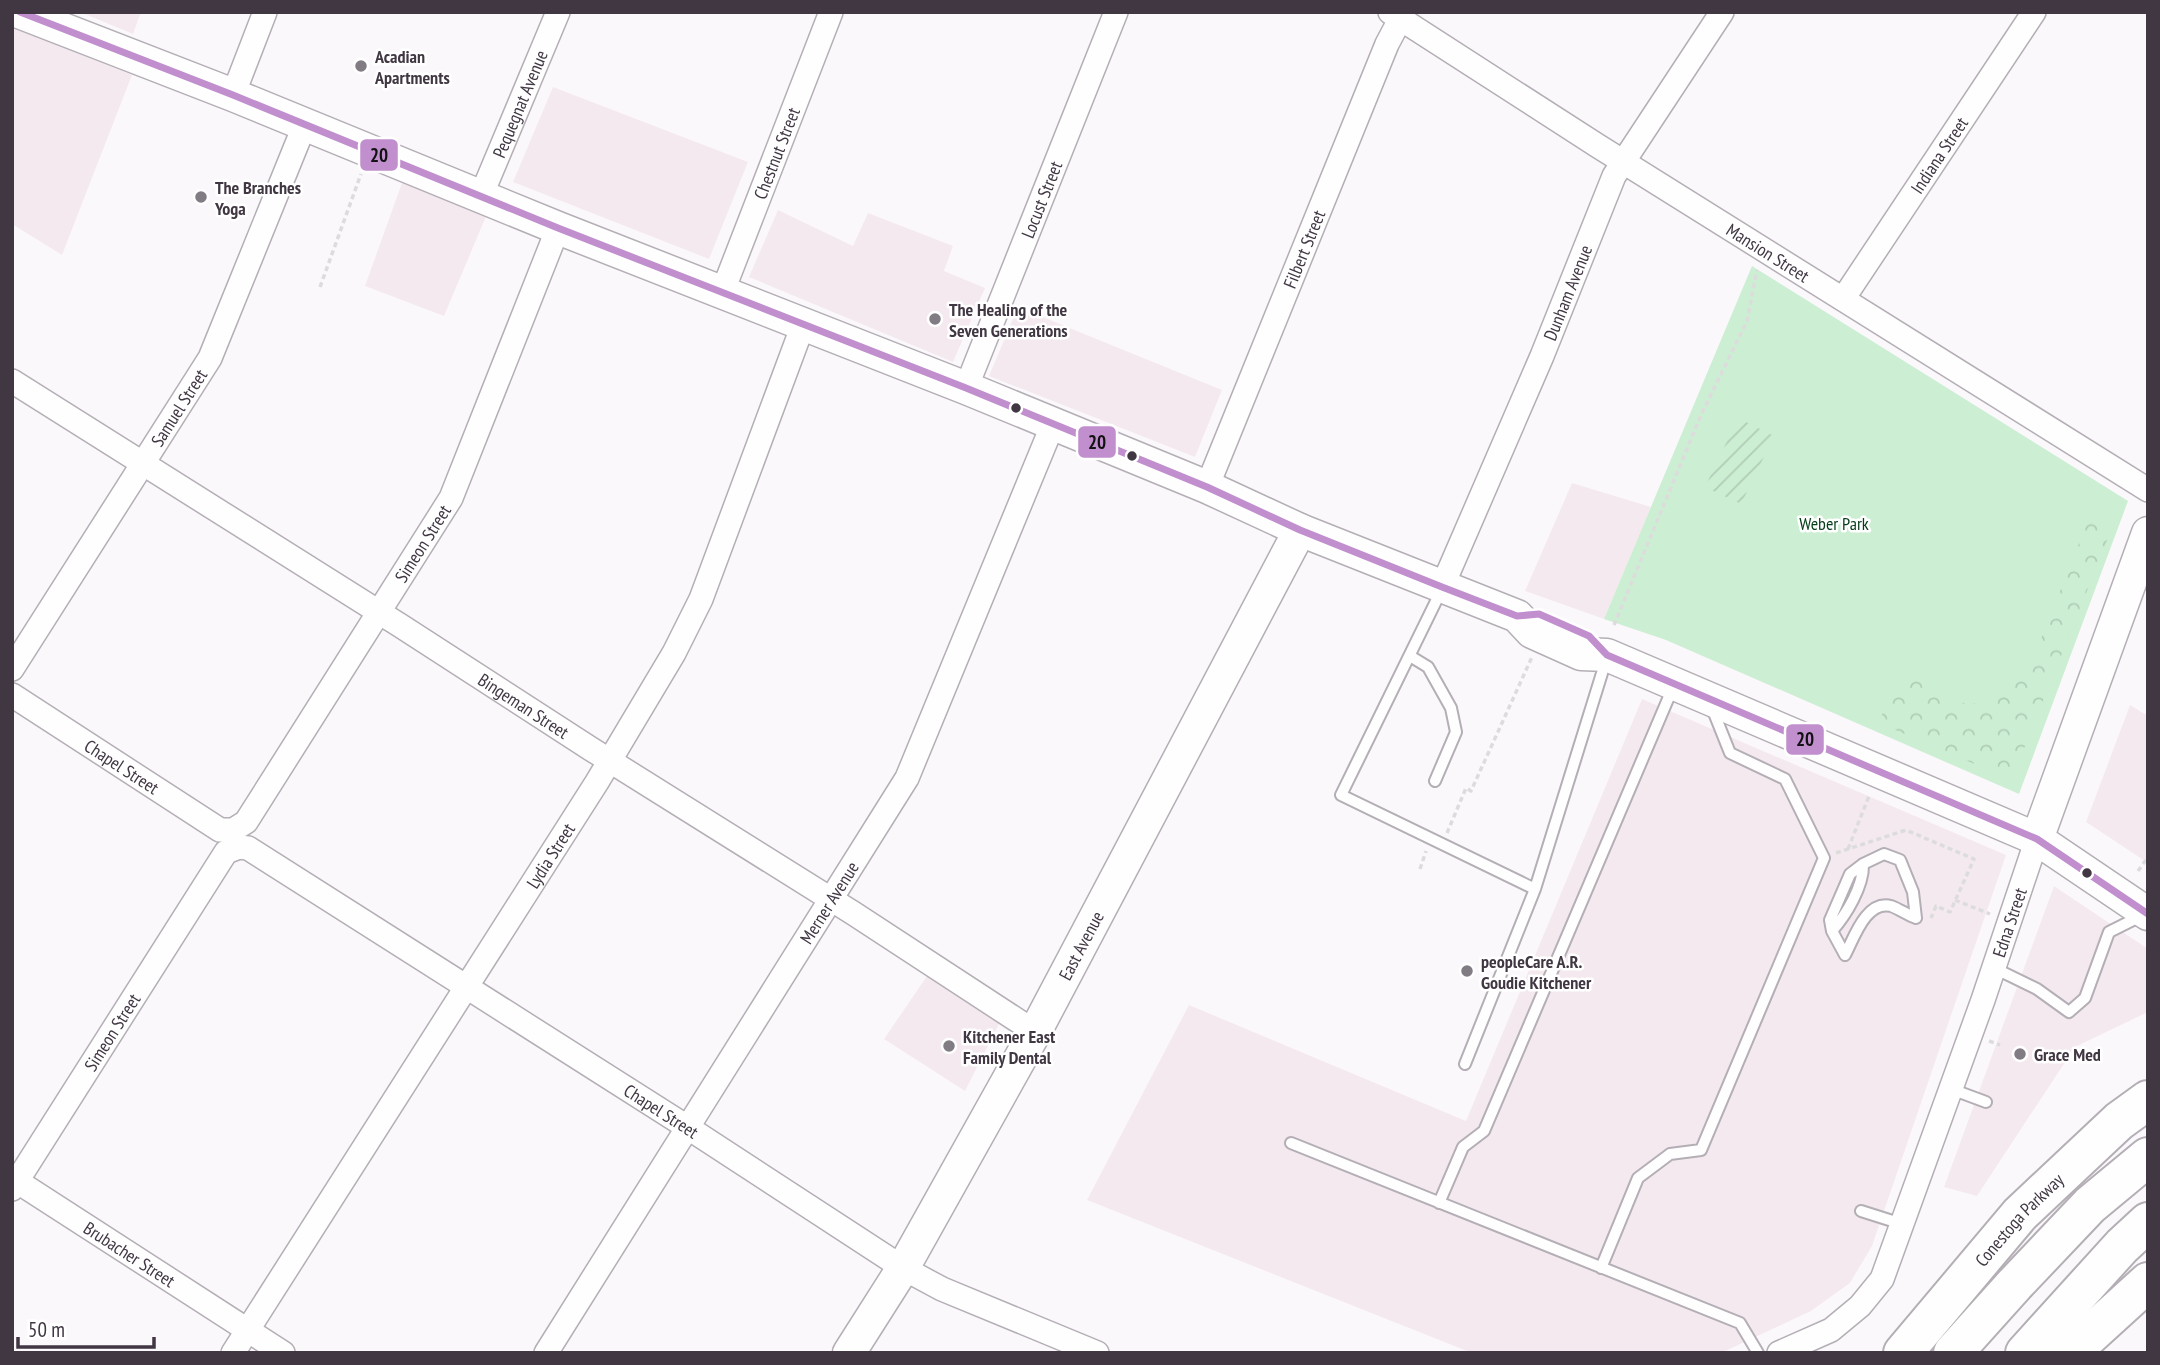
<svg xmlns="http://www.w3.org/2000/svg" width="2160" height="1365" viewBox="0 0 2160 1365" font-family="'PT Sans Narrow',sans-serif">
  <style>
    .commercial { fill: #f4e9ef }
    .green { fill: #cceed3 }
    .forest { fill: url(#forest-crowns) }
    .garden { fill: url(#garden-furrows) }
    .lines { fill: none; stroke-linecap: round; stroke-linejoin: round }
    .lane-casing { stroke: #b4aeb5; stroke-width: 14 }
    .street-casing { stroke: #b4aeb5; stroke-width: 26 }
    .secondary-casing { stroke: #b4aeb5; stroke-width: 35 }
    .highway-casing { stroke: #b4aeb5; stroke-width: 42 }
    .path { stroke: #dddcdd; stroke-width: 3.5; stroke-dasharray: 5 3.5; stroke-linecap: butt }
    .lane { stroke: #fefeff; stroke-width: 10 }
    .street { stroke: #fefeff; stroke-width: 23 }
    .secondary { stroke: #fefeff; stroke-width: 32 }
    .highway { stroke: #fefeff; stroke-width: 38 }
    .bus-1-casing { stroke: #fff; stroke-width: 12 }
    .bus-1 { stroke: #c18fce; stroke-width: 7 }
    .poi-dot { fill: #817b84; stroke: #fff; stroke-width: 2.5 }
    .bus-dot { fill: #403743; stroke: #fff; stroke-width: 2.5 }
    .labels { text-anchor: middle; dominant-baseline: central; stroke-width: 5; stroke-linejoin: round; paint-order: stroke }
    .poi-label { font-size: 18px; font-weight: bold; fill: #403743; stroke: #fff; text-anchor: start }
    .street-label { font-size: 18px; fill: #403743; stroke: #fff }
    .park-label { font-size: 18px; fill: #063d19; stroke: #fff }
    .line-badge { stroke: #fff; stroke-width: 2.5 }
    .pale-badge-label { font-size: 19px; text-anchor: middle; font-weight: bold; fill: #111 }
  </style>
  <defs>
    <pattern id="forest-crowns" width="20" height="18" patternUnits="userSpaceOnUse" patternTransform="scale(1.75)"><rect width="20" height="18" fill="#cceed3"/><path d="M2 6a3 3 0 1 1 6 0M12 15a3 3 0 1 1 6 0" fill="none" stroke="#b0cdb6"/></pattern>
    <pattern id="garden-furrows" width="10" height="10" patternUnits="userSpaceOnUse" patternTransform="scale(1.75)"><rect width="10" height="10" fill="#cceed3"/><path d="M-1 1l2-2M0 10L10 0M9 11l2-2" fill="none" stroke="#b0cdb6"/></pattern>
  </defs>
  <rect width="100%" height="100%" fill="#fbf8fc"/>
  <path class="commercial" d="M80,12h61l-8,22z
    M12,27l120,48 -70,180 -50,-31z
    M553,87l195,75 -39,97 -196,-77z
    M402,183l85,31 -43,102 -79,-30z
    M778,210l75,36 15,-33 85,33 -9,25 41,17 -32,74 -204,-85z
    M1018,307l204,83 -27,67 -206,-81z
    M1572,483l79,24 -47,112 -79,-28z
    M1642,699l364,156 -134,391 -22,37 -39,28 -90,42h-249l-385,-153 102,-195 277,116z
    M2130,705l18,11v147l-62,-41z
    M2054,886l94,63v63l-73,35 -98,149 -33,-9z
    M927,976l74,44 -36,71 -81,-52z"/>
  <path class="green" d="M1752,266l376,235 -109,293 -353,-154 -62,-21z"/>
  <path class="forest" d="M2090,516l22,12 -95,238 -19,8 -119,-51 18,-52 73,35 59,-37z"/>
  <path class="garden" d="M1738,418l36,18 -33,68 -36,-17z"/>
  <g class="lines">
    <g class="lane-casing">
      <path id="lane" d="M1442,589l-101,206 194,94
        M1410,656l18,11 23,41 5,24 -21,49
        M1832,931l-2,-11 20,-46 13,-10
        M1845,955l-13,-24c14,-16 32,-45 31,-67l21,-10 16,6 13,32 3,26
        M1845,955c9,-17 21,-55 46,-49 8,3 17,9 25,12
        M1994,968l43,21 32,23 16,-14 24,-66 34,-17
        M1465,1064l70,-175 72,-232
        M1951,1089l35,13
        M1291,1143l449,180 18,30
        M1439,1203l24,-56 21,-16 190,-446
        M1861,1211l41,13
        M1601,1268l37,-90 32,-24 31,-4 123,-292 -39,-79 -55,-26 -18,-45"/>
    </g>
    <g class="street-casing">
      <g id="street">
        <path id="s1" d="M1390,12l208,134 550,344"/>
        <path d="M233,95l32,-83"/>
        <path id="s2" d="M481,196l77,-184"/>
        <path id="s3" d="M722,293l109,-281"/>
        <path id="s4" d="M1843,299l191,-287"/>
        <path id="s5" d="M12,381l389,245 190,123 262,164 182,119"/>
        <path id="s6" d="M966,388l150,-376"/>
        <path id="s7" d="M1207,487l180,-443 17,-32"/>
        <path id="s8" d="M1442,587l100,-231 72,-180 108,-164"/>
        <path id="s9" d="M12,669l198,-311 95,-234"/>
        <path id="s10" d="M12,695l208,135h13l13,-8 205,-324 107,-270"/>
        <path id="s11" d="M12,1178l271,175"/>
        <path id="s12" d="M12,1189l214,-337 13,-5 9,1 439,279 216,141 39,21 155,64"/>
        <path id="s13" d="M233,1353l364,-571 77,-129 27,-54 102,-274"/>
        <path id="s14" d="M546,1353l361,-575 146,-354"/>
        <path id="s15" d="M1779,1353l52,-23 29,-24 22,-27 101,-279 54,-161"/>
      </g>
    </g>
    <g class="secondary-casing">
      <g id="secondary">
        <path d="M19,12l214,83 325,133 408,160 241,99 93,43 217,86 15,16 49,22 26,1 430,184 111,75"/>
        <path d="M2037,839l111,-306"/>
        <path id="s16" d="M849,1353l54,-85 132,-236 265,-502"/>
      </g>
    </g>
    <g class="highway-casing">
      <g id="highway">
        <path id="s17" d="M1903,1353l117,-139 99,-93 29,-21"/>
        <path d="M1953,1353l62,-69 75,-79 58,-48"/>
        <path d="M2025,1353l97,-107 26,-24"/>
        <path d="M2070,1353l78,-71"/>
      </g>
    </g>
    <path class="path" d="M320,287l41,-113
      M1614,625l87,-210 46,-94 10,-51
      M1447,833l19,-45 5,3 61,-134
      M1848,849l21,-53
      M1836,853l70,-23 68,29 -24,53 -14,-6 -5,12
      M1420,869l6,-18
      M2138,871l10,-14
      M1955,900l35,14
      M1989,1041l11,4"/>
    <use href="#lane" class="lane"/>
    <use href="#street" class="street"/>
    <use href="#secondary" class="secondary"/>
    <use href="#highway" class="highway"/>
    <g class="bus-1-casing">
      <path id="bus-1" d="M20,12l213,83 325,133 408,160 241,99 93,43 142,57 75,29 22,-2 50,22 18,19 430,184 111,75"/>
    </g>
    <use href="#bus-1" class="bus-1"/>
  </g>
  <g class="poi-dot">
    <circle cx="361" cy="66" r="7"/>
    <circle cx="201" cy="197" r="7"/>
    <circle cx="935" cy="319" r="7"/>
    <circle cx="1467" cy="971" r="7"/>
    <circle cx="949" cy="1046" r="7"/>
    <circle cx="2020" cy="1054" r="7"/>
  </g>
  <g class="bus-dot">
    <circle cx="1016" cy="408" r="6"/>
    <circle cx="1132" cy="456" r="6"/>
    <circle cx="2087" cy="873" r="6"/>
  </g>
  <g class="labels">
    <g class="poi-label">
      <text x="375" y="56">Acadian<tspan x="375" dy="21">Apartments</tspan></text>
      <text x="215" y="187">The Branches<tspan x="215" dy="21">Yoga</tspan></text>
      <text x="949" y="309">The Healing of the<tspan x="949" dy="21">Seven Generations</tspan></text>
      <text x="1481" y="961">peopleCare A.R.<tspan x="1481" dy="21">Goudie Kitchener</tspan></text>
      <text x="963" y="1036">Kitchener East<tspan x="963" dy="21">Family Dental</tspan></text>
      <text x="2034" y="1054">Grace Med</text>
    </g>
    <g class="street-label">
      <text stroke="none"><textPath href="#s2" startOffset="100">Pequegnat Avenue</textPath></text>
      <text stroke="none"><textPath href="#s3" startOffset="150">Chestnut Street</textPath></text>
      <text stroke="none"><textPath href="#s4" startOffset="173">Indiana Street</textPath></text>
      <text stroke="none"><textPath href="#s6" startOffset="203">Locust Street</textPath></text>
      <text stroke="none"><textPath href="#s7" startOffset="257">Filbert Street</textPath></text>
      <text stroke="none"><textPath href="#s1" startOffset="448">Mansion Street</textPath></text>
      <text stroke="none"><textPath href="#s8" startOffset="320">Dunham Avenue</textPath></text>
      <text stroke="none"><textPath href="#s9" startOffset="310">Samuel Street</textPath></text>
      <text stroke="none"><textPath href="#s10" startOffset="606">Simeon Street</textPath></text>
      <text stroke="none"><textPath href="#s5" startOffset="606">Bingeman Street</textPath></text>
      <text stroke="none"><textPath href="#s10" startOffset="131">Chapel Street</textPath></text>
      <text stroke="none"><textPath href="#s13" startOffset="590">Lydia Street</textPath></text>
      <text stroke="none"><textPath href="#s14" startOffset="532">Merner Avenue</textPath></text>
      <text stroke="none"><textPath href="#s15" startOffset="508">Edna Street</textPath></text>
      <text stroke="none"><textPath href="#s16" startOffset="469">East Avenue</textPath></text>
      <text stroke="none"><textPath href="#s12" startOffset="186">Simeon Street</textPath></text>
      <text stroke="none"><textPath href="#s12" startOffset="912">Chapel Street</textPath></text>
      <text stroke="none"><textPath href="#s17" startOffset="177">Conestoga Parkway</textPath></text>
      <text stroke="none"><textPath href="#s11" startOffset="140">Brubacher Street</textPath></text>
    </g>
    <g class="park-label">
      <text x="1834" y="523">Weber Park</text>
    </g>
  </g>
  <g class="line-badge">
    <rect x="359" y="138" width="40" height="34" rx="7" fill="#c18fce"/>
    <rect x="1077" y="425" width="40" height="34" rx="7" fill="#c18fce"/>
    <rect x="1785" y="723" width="40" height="33" rx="7" fill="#c18fce"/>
  </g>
  <g class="pale-badge-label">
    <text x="379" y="162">20</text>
    <text x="1097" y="449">20</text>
    <text x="1805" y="746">20</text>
  </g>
  <rect width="2160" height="1365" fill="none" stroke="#403743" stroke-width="28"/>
  <path d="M18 1337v10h136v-10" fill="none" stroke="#403743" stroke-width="3.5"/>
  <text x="28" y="1337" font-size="21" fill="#403743" stroke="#ffffff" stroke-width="5" paint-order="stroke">50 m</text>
</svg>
